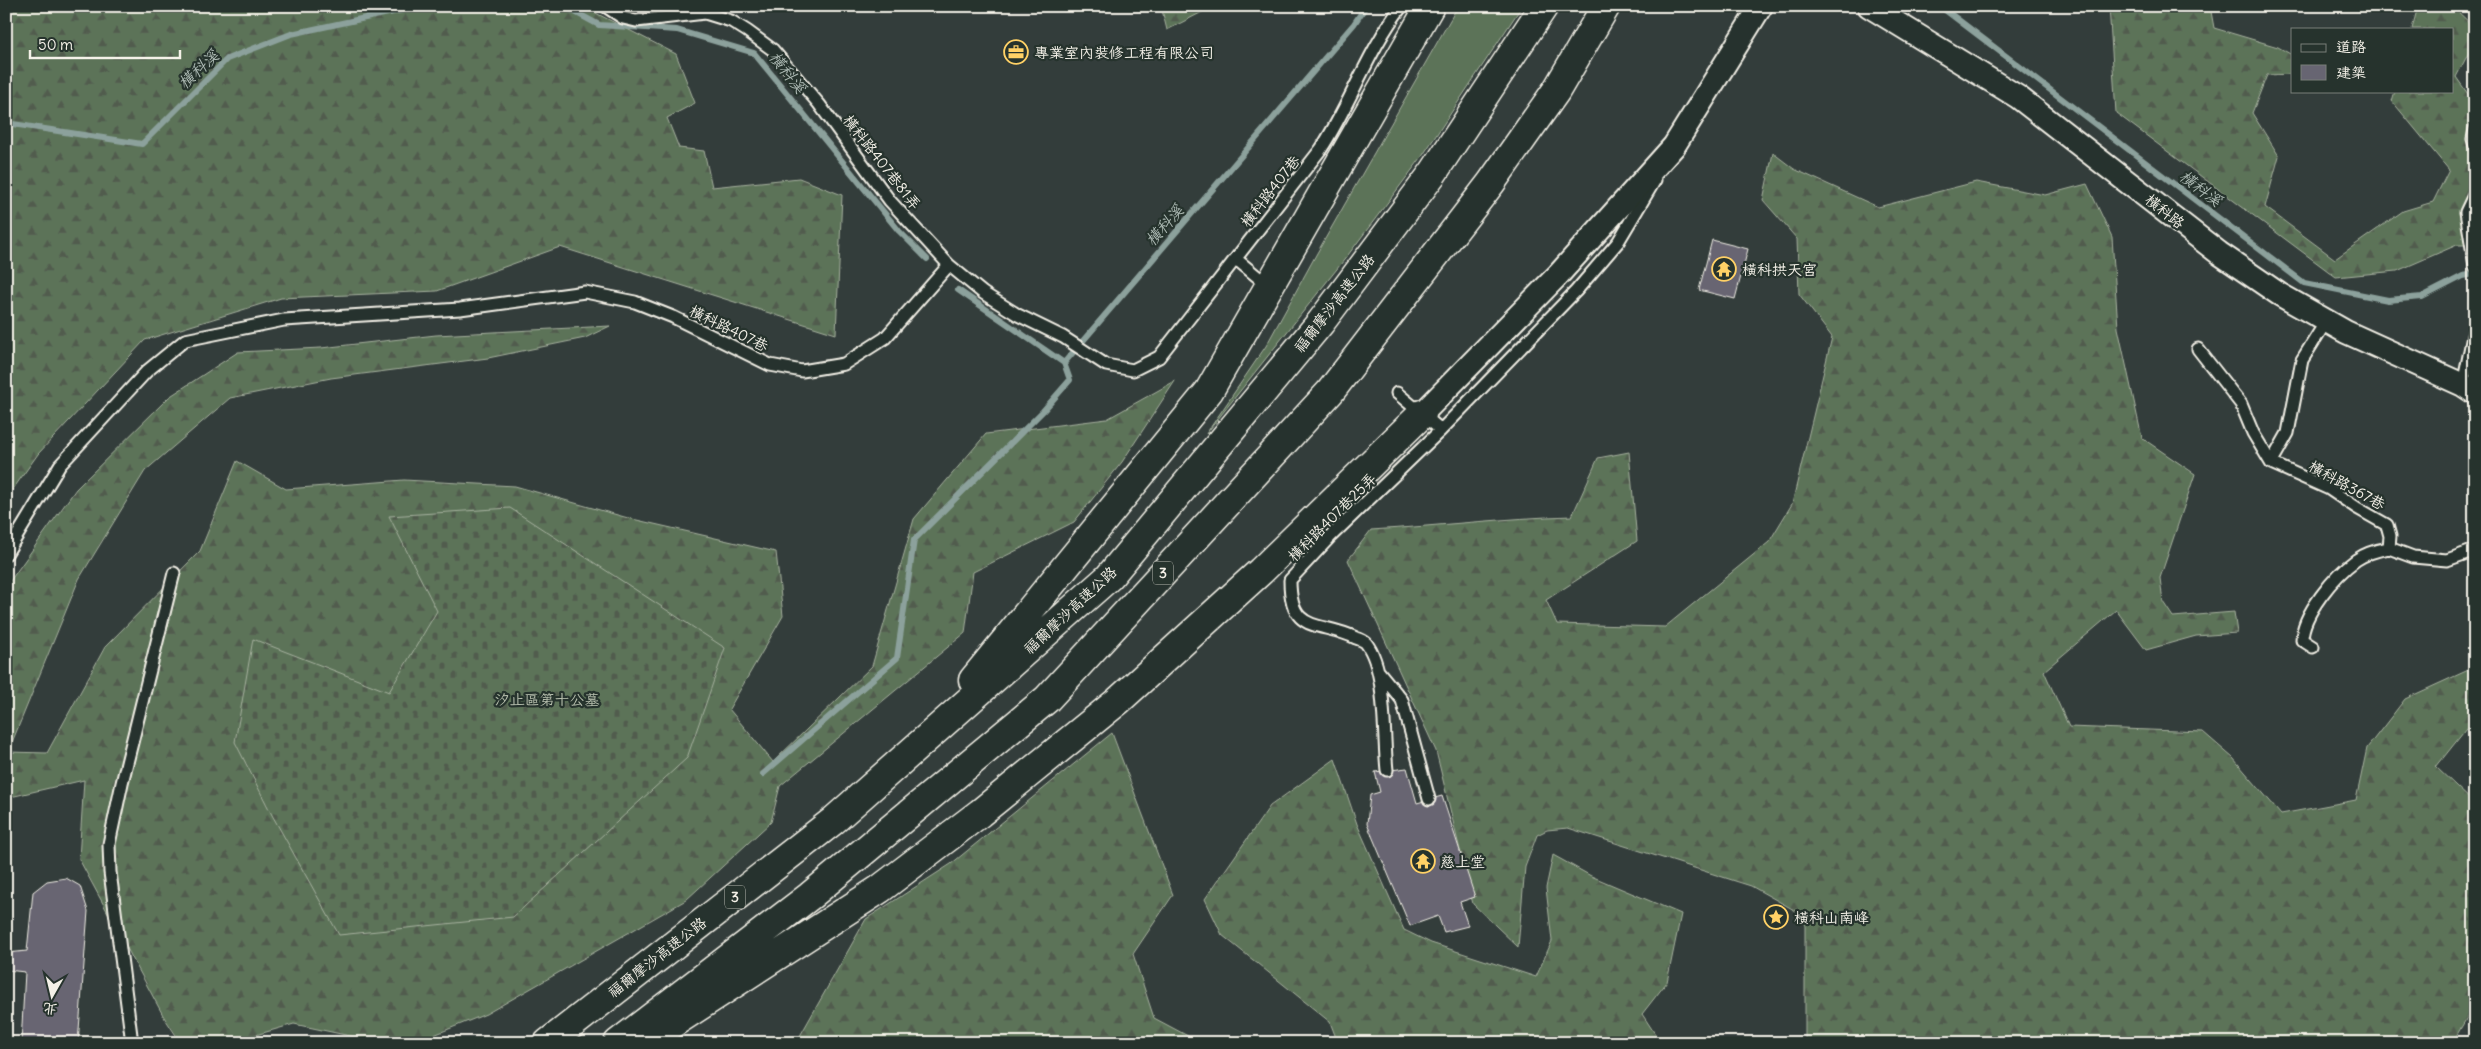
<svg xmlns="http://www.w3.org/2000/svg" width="2481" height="1049" viewBox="0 0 2481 1049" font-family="Delius,'LXGW WenKai TC',sans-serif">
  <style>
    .grass { fill: #5b7358; stroke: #a8b2a0 }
    .forest { fill: url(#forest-firs); stroke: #a8b2a0 }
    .cemetery { fill: url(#cemetery-stones); stroke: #a8b2a0 }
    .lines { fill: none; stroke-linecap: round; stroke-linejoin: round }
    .stream { stroke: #8ca19c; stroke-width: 6 }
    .building { fill: #676572; stroke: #f4f1e8 }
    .lane-casing { stroke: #f4f1e8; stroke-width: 15 }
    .street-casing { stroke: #f4f1e8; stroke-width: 26 }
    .highway-casing { stroke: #f4f1e8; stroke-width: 31 }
    .lane { stroke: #26332d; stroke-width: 11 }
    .street { stroke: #26332d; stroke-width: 22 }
    .highway { stroke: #26332d; stroke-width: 28 }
    .labels { text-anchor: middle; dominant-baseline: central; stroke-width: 4.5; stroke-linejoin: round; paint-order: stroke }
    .shield { fill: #26332d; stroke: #b6b8b0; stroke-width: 1 }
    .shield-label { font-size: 14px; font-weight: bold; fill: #f4f1e8 }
    .poi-label { font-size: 15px; fill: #f4f1e8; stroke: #26332d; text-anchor: start }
    .street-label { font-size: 15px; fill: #f4f1e8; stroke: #26332d }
    .park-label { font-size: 15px; fill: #b7bfae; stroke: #26332d }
    .water-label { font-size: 16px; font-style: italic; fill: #aebbb5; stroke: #26332d }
  </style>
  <defs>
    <pattern id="forest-firs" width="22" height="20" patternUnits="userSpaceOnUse" patternTransform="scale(1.25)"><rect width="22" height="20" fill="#5b7358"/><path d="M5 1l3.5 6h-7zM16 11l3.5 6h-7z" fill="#515b4e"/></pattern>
    <pattern id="cemetery-stones" width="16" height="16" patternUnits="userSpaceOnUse" patternTransform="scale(1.25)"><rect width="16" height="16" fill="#5b7358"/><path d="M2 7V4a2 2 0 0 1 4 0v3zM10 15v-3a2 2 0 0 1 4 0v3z" fill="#515b4e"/></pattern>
  </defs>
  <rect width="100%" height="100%" fill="#333d3b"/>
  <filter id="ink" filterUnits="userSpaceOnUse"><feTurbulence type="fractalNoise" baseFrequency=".02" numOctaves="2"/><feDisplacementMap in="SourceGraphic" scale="10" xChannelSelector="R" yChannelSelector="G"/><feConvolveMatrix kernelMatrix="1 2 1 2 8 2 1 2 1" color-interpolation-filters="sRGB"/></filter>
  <g filter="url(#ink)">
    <path class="grass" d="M1458,6h64l-101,152 -73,97 -142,179 60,-88 51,-93z"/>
    <path class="forest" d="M6,6h576l94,48 19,49 -28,15 12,30 25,3 8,36 87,-9 43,17 -6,139 -276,-87 -123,44 -156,7 -136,42 -107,114 -32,45z
      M1161,6h53l-47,24z
      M2109,6h101l4,22 64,19 14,8v19l-25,1 -15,38 27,43 -14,51 70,52 68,-48 30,-9 16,-32 -57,-69 3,-10h57v-62h-40l6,-23h34l23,22v13l-19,36 19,27v141h-18l-60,26 -61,6 -220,-164z
      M1773,153l21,16 84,38 98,-25 69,13 42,-11 25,53 6,91 24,110 53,36 -35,104 3,24 10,15 61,-5 3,21 -41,3 -50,14 -30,-40 -72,61 25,56 134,5 30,26 48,56 75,-14 11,-52 38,-49 70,-32v56l-8,5 -31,39 39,37v200l-20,34 2,5h-652v-127l-54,-30 -183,-58 -21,2 -10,5 -12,32 -7,80 -45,-43 -37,-153 -88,-191 23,-30c67,-4 133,-12 201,-14l26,-58 31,-6 8,89 -91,59 11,24 108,3 104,-85 23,-38 40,-167 -33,-43 -2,-55 -34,-39z
      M610,326l-25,12 -97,20 -157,20 -101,20 -85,73 -66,108 -71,173 39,1 58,-106 95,-96 37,-90 49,28 118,-9 111,6 113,32 148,34 7,64 -54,93 44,53 99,-96 42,-147 72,-85 121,-15 68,-38 -53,81 -48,60 -101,50 -8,61 -185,153 -9,36 -85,78 -200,114 -72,29h-31l-89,-19 -66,19h-47l-17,-26 -85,-158 5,-79 -78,18v-202l4,-15 66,-92 93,-92 69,-45 83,-4 115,-13z
      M1112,733l61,162 -40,59 21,64 47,25h-405l70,-124 85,-55z
      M1335,759l22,65 47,106 27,13 105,34 16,-36 -6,-53 7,-33 38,21 90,38 -14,68 -25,32 19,29h-323l-8,-21 -108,-87 -17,-36 65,-93z"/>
    <path class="cemetery" d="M510,508l215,140 -38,110 -174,159 -174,18 -67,-120 -37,-73 18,-103 136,53 48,-81 -48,-95z"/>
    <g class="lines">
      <path class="stream" d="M564,6l35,19 78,5 77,23 145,178 28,28
        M1940,6l364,277 84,17 34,-3 41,-21 12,-2
        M6,123l136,21 85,-85 64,-25 130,-28
        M958,290l106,73 290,-339 12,-18
        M763,774l134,-116 17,-118 129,-129 27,-31 -6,-17"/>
    </g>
    <path class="building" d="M1712,240l36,9 -13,50 -36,-9z
      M1407,768l10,35 25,-7 33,101 -15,5 8,24 -24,6 -6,-16 -28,10 -43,-102 3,-29 10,-3 -5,-20z
      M66,878l14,8 8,25 -10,132h-57l4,-71 -18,-2 -1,-15 1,-2 20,-2 6,-59 14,-11z"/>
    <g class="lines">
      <g class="lane-casing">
        <path id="lane" d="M605,6l18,12 13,3 69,-8 26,8 16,10 26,19 46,54 71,97 59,64 34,28 35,22 45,22 43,28 27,5 26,-13 162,-208c30,-46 47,-99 81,-143
          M2475,129l-2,10 2,7
          M2475,193l-9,19 9,54
          M1236,259l23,19
          M2198,349l43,55 12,29 18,30
          M2463,385l12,-59
          M1397,393l44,37
          M2271,463l17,-30 14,-73 25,-40
          M2271,463l58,26 28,19 30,17 3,11 -1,12
          M2389,548l24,9 34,3 28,-10
          M6,554l54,-89 87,-94 38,-31 99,-20 176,-11 125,-17 50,10 38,15 97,48 32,6 42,-7 41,-26 64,-73
          M2313,647l-11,-7c0,-26 33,-65 54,-80 10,-7 21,-10 33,-12
          M1379,672l23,28 27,99
          M1387,770c-4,-34 0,-100 -21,-127 -2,-2 -7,-4 -10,-5 -36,-18 -66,-2 -66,-58l41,-44 110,-106 135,-139 42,-49 37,-62
          M132,1043l-22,-171 -1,-28 13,-61 52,-210"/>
      </g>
      <g class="street-casing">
        <path id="street" d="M1869,6l149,91 201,156 60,41 67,38 117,53 12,8
          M1422,414l137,-140 115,-128 87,-140"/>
      </g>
      <g class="highway-casing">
        <path id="highway" d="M973,680l236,-289 221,-385
          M661,1031l219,-142 100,-76 138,-112 143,-130 161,-157
          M548,1043l285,-222 276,-244 212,-255 112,-149 111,-167
          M618,1043l192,-147 237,-197 283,-307 161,-209 65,-92 50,-85"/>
      </g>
      <use href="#lane" class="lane"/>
      <use href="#street" class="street"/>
      <use href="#highway" class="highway"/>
    </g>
  </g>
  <defs>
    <g id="office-ring" transform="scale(1.25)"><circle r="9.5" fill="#26332d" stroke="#ffd166" stroke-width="1.5"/><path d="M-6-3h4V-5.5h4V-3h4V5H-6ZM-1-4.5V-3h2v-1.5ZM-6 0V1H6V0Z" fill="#ffd166"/></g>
    <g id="temple-ring" transform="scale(1.25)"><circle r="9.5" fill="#26332d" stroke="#ffd166" stroke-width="1.5"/><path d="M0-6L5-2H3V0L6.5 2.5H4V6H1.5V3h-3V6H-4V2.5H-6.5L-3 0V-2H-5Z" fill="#ffd166"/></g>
    <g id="sight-ring" transform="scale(1.25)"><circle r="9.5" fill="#26332d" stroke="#ffd166" stroke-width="1.5"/><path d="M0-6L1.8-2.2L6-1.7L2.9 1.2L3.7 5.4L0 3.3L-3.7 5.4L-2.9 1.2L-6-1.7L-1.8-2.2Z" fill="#ffd166"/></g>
  </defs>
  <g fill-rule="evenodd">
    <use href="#office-ring" x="1016" y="52"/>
    <use href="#temple-ring" x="1724" y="269"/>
    <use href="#temple-ring" x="1423" y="861"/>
    <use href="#sight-ring" x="1776" y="917"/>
  </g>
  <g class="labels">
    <g class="shield">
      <rect x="1153" y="561.5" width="20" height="23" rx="4"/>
      <rect x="725" y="885.5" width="20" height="23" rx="4"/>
    </g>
    <g class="shield-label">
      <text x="1163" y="573">3</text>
      <text x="735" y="897">3</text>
    </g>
    <g class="poi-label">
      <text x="1034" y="52">專業室內裝修工程有限公司</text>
      <text x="1742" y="269">橫科拱天宮</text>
      <text x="1440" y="861">慈上堂</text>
      <text x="1794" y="917">橫科山南峰</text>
    </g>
    <g class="street-label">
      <text transform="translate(882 162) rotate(52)">橫科路407巷81弄</text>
      <text transform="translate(1270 191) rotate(-52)">橫科路407巷</text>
      <text transform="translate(2165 211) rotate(38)">橫科路</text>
      <text transform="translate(1334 303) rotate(-52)">福爾摩沙高速公路</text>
      <text transform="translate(729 328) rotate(26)">橫科路407巷</text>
      <text transform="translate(2347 485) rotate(29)">橫科路367巷</text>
      <text transform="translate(1332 517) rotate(-45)">橫科路407巷25弄</text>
      <text transform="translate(1070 610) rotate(-43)">福爾摩沙高速公路</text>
      <text transform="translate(657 957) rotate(-38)">福爾摩沙高速公路</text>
    </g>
    <g class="park-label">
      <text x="547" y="699">汐止區第十公墓</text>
    </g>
    <g class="water-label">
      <text transform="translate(198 69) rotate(-43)">橫科溪</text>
      <text transform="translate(788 72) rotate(51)">橫科溪</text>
      <text transform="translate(2201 188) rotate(37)">橫科溪</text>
      <text transform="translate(1164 225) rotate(-49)">橫科溪</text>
    </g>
  </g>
  <rect width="2481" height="1049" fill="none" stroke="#26332d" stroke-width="25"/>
  <rect x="12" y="12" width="2456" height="1024" fill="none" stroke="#f4f1e8" stroke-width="2" filter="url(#ink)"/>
  <rect x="2291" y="28" width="162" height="65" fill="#26332d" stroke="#787f78"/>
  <rect x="2301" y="44" width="25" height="8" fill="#26332d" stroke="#787f78"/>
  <text x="2336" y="52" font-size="15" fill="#f4f1e8">道路</text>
  <rect x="2301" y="65" width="25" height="15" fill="#676572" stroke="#787f78"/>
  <text x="2336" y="78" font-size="15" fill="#f4f1e8">建築</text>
  <g transform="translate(52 996) rotate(188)" stroke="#26332d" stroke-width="4" paint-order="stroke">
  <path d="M0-4L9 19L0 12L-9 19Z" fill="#f4f1e8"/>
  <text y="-8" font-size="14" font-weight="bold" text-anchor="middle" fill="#f4f1e8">北</text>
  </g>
  <path d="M30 50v8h150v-8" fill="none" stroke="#f4f1e8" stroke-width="2.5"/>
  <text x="38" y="50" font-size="15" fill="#f4f1e8" stroke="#26332d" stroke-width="4" paint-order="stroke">50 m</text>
</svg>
